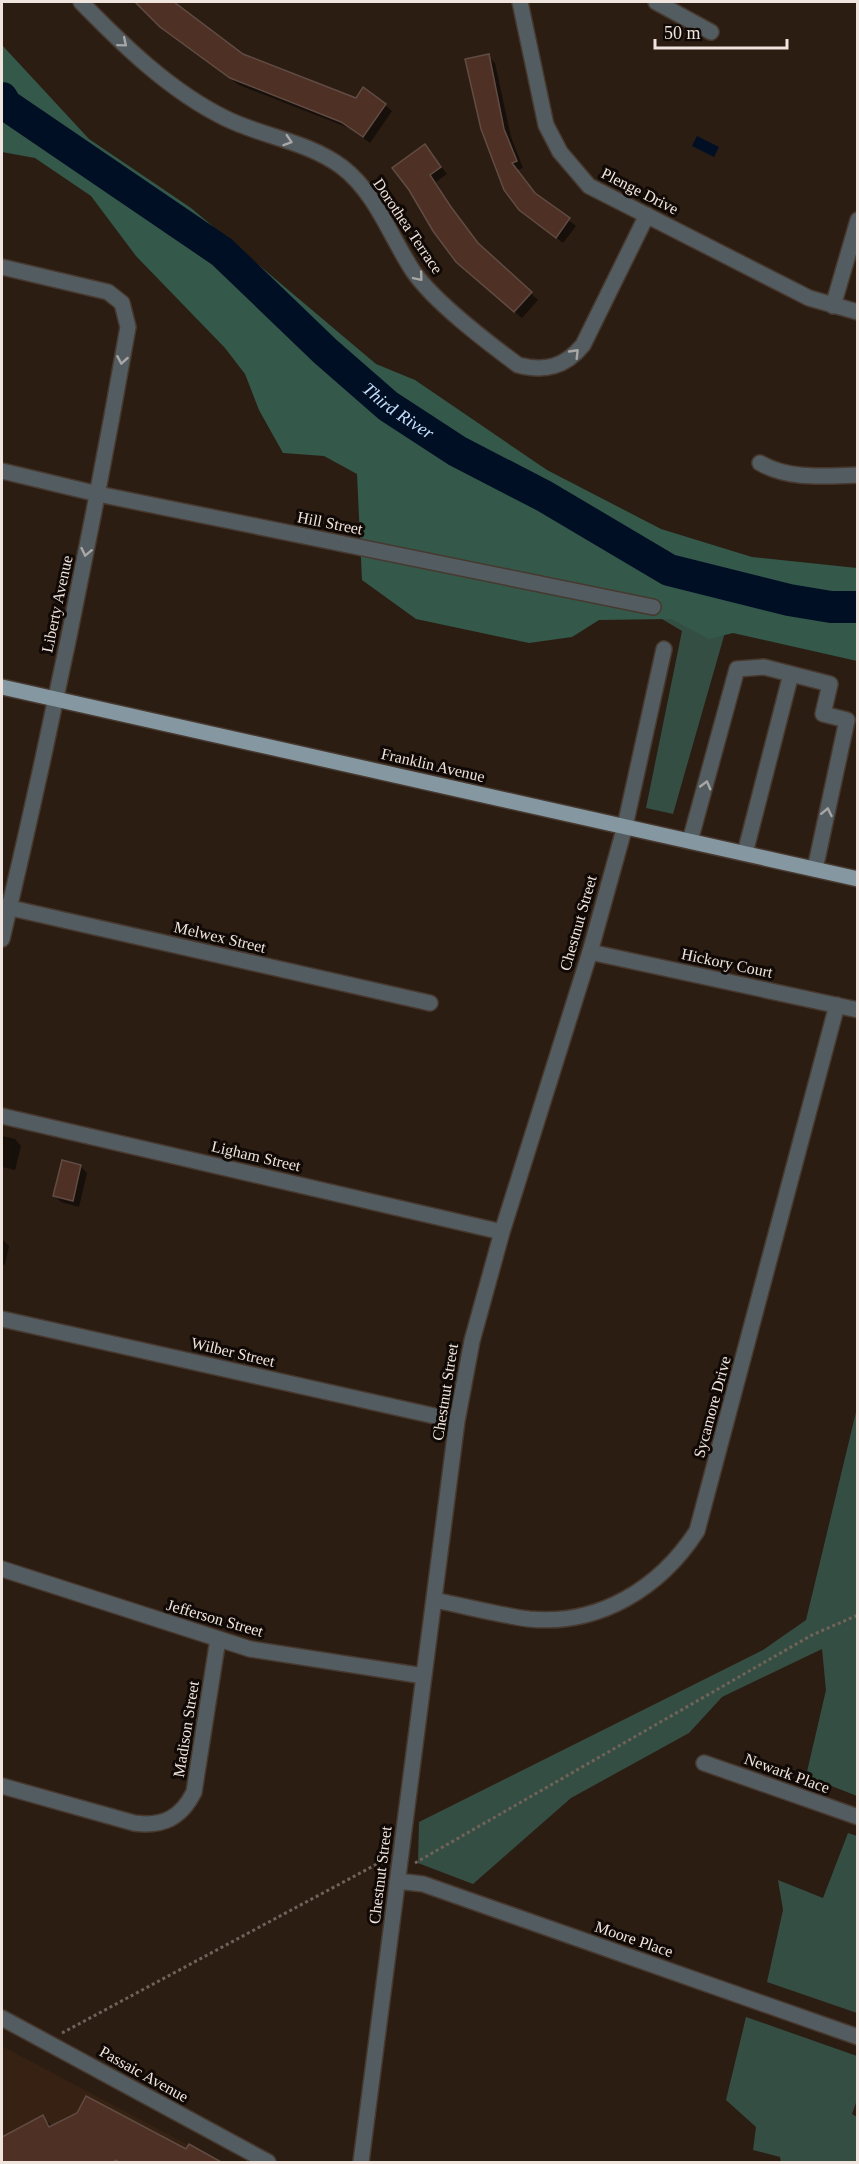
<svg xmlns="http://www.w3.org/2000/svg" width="859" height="2164" viewBox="0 0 859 2164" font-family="Georgia,serif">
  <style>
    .built { fill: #362113 }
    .green { fill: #354e43 }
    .forest { fill: #345849 }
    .water { fill: #000f24 }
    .shadow { fill: #0007 }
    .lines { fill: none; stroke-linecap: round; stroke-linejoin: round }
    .river { stroke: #000f24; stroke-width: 32 }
    .building { fill: #4f3024; stroke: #604c44; stroke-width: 1.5 }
    .minor-casing { stroke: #47392f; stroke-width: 18 }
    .major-casing { stroke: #47392f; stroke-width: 18 }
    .path { stroke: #71635a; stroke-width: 3; stroke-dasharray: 3 3; stroke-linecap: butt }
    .minor { stroke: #535d61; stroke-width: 15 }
    .major { stroke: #8598a1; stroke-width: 15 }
    .oneway { stroke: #a9a7a6 }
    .labels { text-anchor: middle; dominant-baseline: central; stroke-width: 6; stroke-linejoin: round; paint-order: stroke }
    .street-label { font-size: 16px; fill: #f0e4de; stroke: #100905 }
    .water-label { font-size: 18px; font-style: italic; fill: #c6e0fc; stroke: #100905 }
  </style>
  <rect width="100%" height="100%" fill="#2c1d13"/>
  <path class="built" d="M2,2046l218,116h-218z"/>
  <path class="green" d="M673,595l59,13 -59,206 -27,-6 36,-177 -20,-12z
    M857,1408v388l-51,-20 20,-86 -4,-41 -100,48 -33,36 -118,65 -98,86 -55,-21 1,-41 344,-172 43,-30z
    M848,1833l9,3v177l-90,-31 16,-72 -5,-30 45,18z
    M746,2017l111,39v44l-5,14 5,3v45h-76l-1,-5 -27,-7 3,-23 -30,-27z"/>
  <path class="forest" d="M2,45l87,94 102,69 185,156 39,16 132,90 114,59 91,28 105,11v93l-124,-28 -24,6 -38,-20 -72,1 -27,17 -43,6 -113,-24 -54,-39 -5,-106 -33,-18 -41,-3 -24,-43 -14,-36 -20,-26 -89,-92 -45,-60 -56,-38 -33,-6z"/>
  <path class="water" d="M697,136l22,11 -5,10 -22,-11z"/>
  <path class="shadow" d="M137,2h36l69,53 114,45 29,5 7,6 -22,32 -21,-15 -110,-43 -70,-51z
    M488,56l7,7 16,74 12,31 -6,2 21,27 38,29 -13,17 -43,-34z
    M425,146l22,28 -11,8 21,34 25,34 56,50 -16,18 -57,-49 -31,-39z
    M2,1136l13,3 6,7 -6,24 -13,-3z
    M80,1166l7,7 -8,34 -18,-5 -6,-6z
    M2,1239l7,7 -4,19 -3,-1z
    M42,2117l11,10 134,24 33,11h-105l-12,-6 4,6h-105v-23z"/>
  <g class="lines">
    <path class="river" id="s1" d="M2,98l4,7 216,147 103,99 63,55 69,45 87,45 125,74 120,30 42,7h27"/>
  </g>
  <path class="building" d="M135,2h39l69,52 113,44 7,-11 23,17 -23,33 -22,-15 -111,-44 -70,-51z
    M489,54l15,75 13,32 -5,2 23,30 35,25 -14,20 -37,-28 -15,-20 -23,-61 -16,-70z
    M425,144l16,23 -11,8 21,32 27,36 54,49 -18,20 -58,-50 -23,-31 -24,-41 -17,-22z
    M62,1160l19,5 -8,36 -20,-5z
    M86,2096l100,53 3,-5 34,19h-102l-5,-3 -5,3h-109v-26l41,-22 6,12 28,-14z"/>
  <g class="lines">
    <g class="minor-casing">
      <path id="minor" d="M81,2c42,43 89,89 144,116 38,19 82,23 117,49 34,26 48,69 71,104 21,31 74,71 105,94 27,7 47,2 65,-20l64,-130
        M520,2l26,123 14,27 29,34 220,112 49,14
        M656,2l55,30
        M2,267l106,25 14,11 6,24c-36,205 -78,409 -126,612
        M833,306l25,-86
        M760,463c30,17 64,13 98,12
        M2,471l96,23 555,113
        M690,841l47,-172 27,-2 66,17 -7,30 24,6 -32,149
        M745,853l46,-179
        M2,906l428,97
        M590,952l268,58
        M2,1116l500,116
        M2,1319l455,102
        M2,1569l248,80 174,27
        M434,1600c31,6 64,15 95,19 70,7 131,-31 168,-88l140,-526
        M704,1763l154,54
        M2,1786l132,37c29,4 47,-5 60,-31l24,-153
        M397,1881l26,3 435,153
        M2,2018l266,144
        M361,2162l96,-741 15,-80 30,-109 88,-280 35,-126 39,-177"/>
    </g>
    <g class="major-casing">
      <path id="major" d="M2,687l856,192"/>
    </g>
    <path class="path" d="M415,1863l397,-228 46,-20
      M62,2033l315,-169 7,-1"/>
    <use href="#minor" class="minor"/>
    <use href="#major" class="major"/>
  </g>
  <defs><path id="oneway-chevron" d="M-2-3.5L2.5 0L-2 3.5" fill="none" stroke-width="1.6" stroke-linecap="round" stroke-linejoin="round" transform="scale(1.5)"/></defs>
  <g class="oneway">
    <use href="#oneway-chevron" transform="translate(123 43) rotate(40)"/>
    <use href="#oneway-chevron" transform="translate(288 141) rotate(18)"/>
    <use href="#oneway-chevron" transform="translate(419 277) rotate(50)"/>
    <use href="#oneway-chevron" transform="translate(575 353) rotate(-46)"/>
    <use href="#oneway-chevron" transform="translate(122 360) rotate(100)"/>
    <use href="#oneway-chevron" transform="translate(86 552) rotate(102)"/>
    <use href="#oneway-chevron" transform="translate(706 785) rotate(-75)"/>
    <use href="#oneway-chevron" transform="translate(827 812) rotate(-78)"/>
  </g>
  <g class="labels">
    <g class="street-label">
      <text transform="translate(640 191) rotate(27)">Plenge Drive</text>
      <text transform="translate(408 226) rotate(56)">Dorothea Terrace</text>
      <text transform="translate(330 523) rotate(11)">Hill Street</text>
      <text transform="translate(57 604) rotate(-78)">Liberty Avenue</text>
      <text transform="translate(433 765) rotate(13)">Franklin Avenue</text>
      <text transform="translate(578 923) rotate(-74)">Chestnut Street</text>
      <text transform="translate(220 937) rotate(13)">Melwex Street</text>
      <text transform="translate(727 963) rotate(12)">Hickory Court</text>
      <text transform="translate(256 1156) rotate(13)">Ligham Street</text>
      <text transform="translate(233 1352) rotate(13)">Wilber Street</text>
      <text transform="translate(445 1392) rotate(-81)">Chestnut Street</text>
      <text transform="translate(712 1407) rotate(-75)">Sycamore Drive</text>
      <text transform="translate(215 1618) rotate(16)">Jefferson Street</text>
      <text transform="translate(186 1729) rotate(-81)">Madison Street</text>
      <text transform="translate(787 1773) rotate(20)">Newark Place</text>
      <text transform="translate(380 1875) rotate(-83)">Chestnut Street</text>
      <text transform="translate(634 1939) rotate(19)">Moore Place</text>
      <text transform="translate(144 2074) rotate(29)">Passaic Avenue</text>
    </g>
    <g class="water-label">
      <text stroke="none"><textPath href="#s1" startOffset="507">Third River</textPath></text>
    </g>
  </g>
  <rect width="859" height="2164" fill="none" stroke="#f0e4de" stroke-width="6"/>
  <path d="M655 39v9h132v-9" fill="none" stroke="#f0e4de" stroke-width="3"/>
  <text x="664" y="39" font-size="18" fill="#f0e4de" stroke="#100905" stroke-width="4.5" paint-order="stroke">50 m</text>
</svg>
